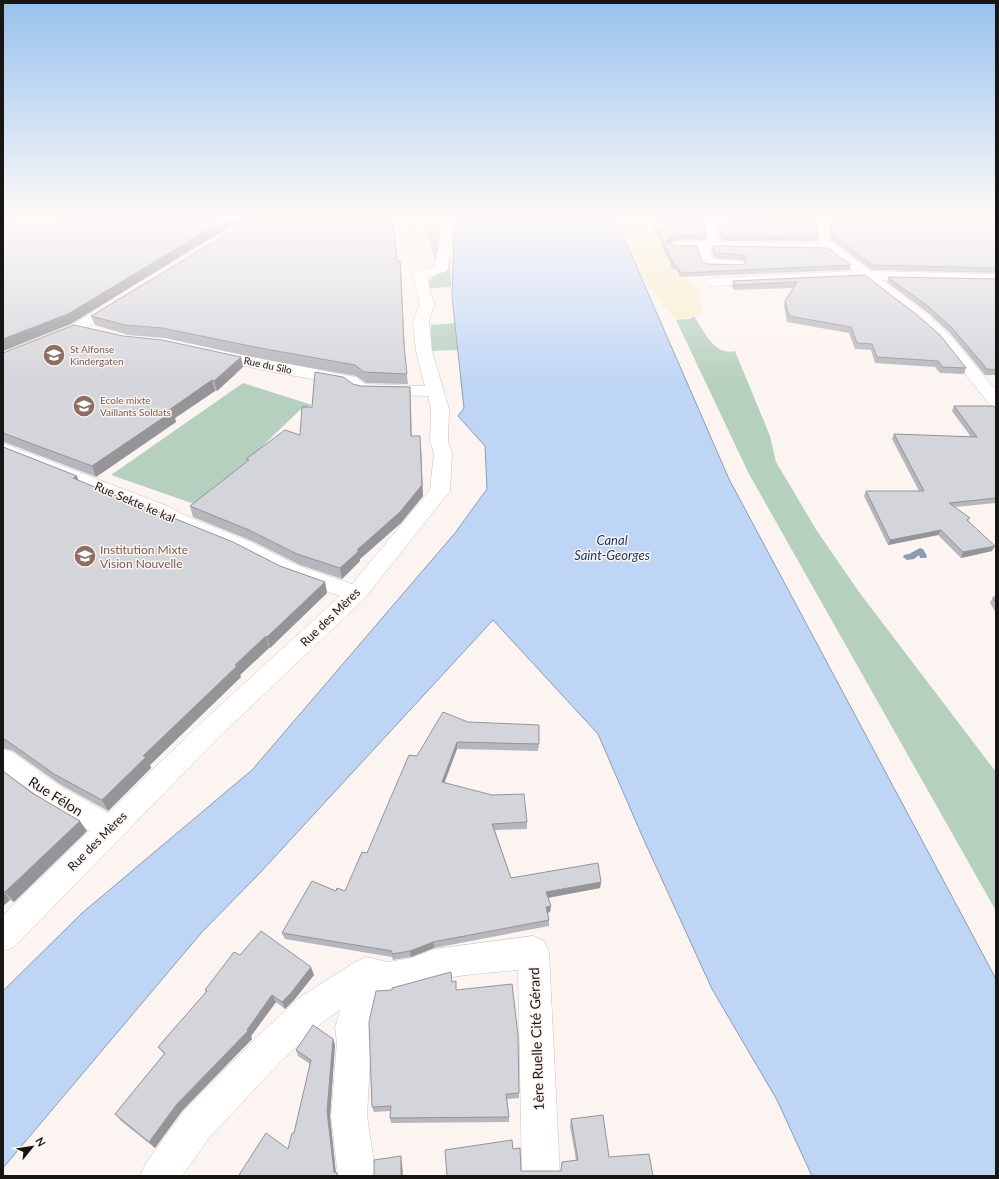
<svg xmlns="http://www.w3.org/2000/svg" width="999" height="1179" viewBox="0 0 999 1179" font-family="Lato,sans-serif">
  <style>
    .green { fill: #b6d0bf }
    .sand { fill: #f6ecc7 }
    .water { fill: #bfd5f5; stroke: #8d9cb2 }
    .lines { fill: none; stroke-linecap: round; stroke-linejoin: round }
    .stream { fill: #8d9cb2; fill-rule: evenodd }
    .minor-casing { stroke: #cac2be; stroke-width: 1 }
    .minor { fill: #fff; fill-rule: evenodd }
    .wall { fill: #b6b6bc }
    .shaded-wall { fill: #949499 }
    .building { fill: #d4d4db; stroke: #949499 }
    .labels { text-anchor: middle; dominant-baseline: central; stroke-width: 3; stroke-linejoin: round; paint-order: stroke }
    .far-education-label { font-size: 10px; fill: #785e54; stroke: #fcf4f0; text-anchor: start }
    .far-street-label { font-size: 10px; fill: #181614; stroke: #fcf4f0 }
    .street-label { font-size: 12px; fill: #181614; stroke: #fcf4f0 }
    .education-label { font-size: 12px; fill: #785e54; stroke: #fcf4f0; text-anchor: start }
    .water-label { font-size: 13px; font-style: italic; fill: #1e3b64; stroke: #fcf4f0 }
    .near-street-label { font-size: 14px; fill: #181614; stroke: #fcf4f0 }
  </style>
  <rect width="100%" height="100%" fill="#fcf4f0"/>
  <path class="green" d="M416,219h33l2,68 -29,2 17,-19 -17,-48z
    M694,316c10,15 20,40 41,35l35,85 6,26 41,69 42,61 137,180v139l-247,-437 -73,-154 13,-1z
    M457,323v27l-27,1 1,-26z
    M243,383l69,22 -12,5 -100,96 -89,-31z"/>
  <path class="sand" d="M615,219h30l7,15h8l18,43 13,3 7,12 5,20 -15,6 -13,1 -44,-55z"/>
  <path class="water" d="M450,219h169l2,12 108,248 267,500v197h-184l-35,-76 -65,-111 -69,-151 -45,-104 -105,-114 -235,255 -56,57 -199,236v-177l79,-78 170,-143 203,-237 32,-44 -2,-43 -27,-30 6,-8 -12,-111 2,-63z"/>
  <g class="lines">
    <path class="stream" d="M920,548l3,1 4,7 -1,2h-6l-1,-3 -5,4 -7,1 -4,-3 1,-2 5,-1z"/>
    <g class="minor-casing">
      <path id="minor" d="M349,219h85l-6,4 -53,4 -24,-5z
        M443,219h12l-7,49 -2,3 -19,7 7,26 -5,18 3,29 17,58 -1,32 4,12 -2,38 -86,108 -145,138 -205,210 -11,4v-36l86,-84 -49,-29 -37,-27v-26l9,3 48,34 48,27 93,-90 139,-127 -57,-20 -46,-24 -67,-27 -14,-10 -153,-61v-11l167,64 14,8 67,27 48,24 53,18 78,-94 4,-37 -4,-12 1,-32 -3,-13 -67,-2 -6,-1 -10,-8 -83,-15 -55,-13 -2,-3 2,-3 6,-2 137,27 6,1 9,7 60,2 -9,-35 -3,-29 7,-18 -7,-28 2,-3 20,-7z
        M715,219h17l-12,7 -3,7 4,9 98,1 -3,-24h12l2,21 40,31 126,3v8l-114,-2 44,33 23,21 47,56v16l-6,-1 -51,-65 -23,-21 -52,-40 -150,7 -5,-1 -2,-3 2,-3 5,-1 140,-7 -27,-20 -117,-2 3,10 30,2 2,3 -2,3 -5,1 -30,-1 -5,-1 -6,-17h-23l-7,-4 7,-4 34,1 -3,-9 5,-12z
        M117,299l5,1 2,3 -2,3 -40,25 -79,32v-11l69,-27 40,-25z
        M533,936l11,5 5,11 11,224h-38l-4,-206c-28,3 -57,4 -84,11 -21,5 -34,16 -57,11l-8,36 2,14 -4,74 9,60h-38l-7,-60 6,-74 -2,-14 5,-18 -17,12 -41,38 -73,78 -27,38h-42l6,-13 37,-51 75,-76 41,-38 56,-36 11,-5 22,5 23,-4 23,-9z"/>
    </g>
    <use href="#minor" class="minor"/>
  </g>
  <path class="wall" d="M3,219h68l-68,4z
    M650,219h61l-2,1 -4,9 2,7 -1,4h-32l-4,3 32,19 7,2 30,1 5,-1 1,-1 -2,-3 -29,-2 -2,-7 1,-5 138,19 -1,5 -170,7 -4,-7h-3z
    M828,219h168v54l-125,-3 -40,-31z
    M394,225l1,9 -1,1 3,26 4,9 3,80 4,34 -42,-1 -10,-7 -94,-17 -97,-21 -37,-3 -33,-10 -4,-9z
    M719,228l99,9 -1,4h-95l-3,-8z
    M865,275l101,93 -2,6 -24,-1 -5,-6 -60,-4 -4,-13 -16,-1 -6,-16 -62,-11 -3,-16 1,-5 8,-13 -59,2 -2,-3 1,-6z
    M888,277l108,2v96h-11l-35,-42 -23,-21 -40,-30z
    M123,336l118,21 2,10 -26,24h-2l-40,27 1,4 -80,55 -92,-35h-1v-89z
    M353,384l7,2 50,1 2,49 11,60 -22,27 -41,36v2l-18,18 -42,-14 -48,-24 -59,-24 -3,-11 57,-44 -1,-3 54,-24 12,-28z
    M954,406l42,3v94l-41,4 14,14 23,30 -31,7 -23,-23 -50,10 -24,-49 2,-5h53l-27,-52 2,-5 77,3 -19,-26z
    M3,447l76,34 201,85 45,16 2,11 -57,55h-1l-29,27 1,2 -91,88 1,3 -43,43 -47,-26 -48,-34 -10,-3z
    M993,597h3v16l-6,-10z
    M468,722l71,22 -1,7 -81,-2 -12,33 82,40v7l-32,1 16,48 90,4 -1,6 -52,10 3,8 -1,6 -2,1 1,7v6l-115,22 -23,9 -18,3 -1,-3 -107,-18 -3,-6 54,-42h9l22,-38 50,-97z
    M3,771l84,60 -73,71 -4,-2 -7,6z
    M240,955l74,20 -20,25 -9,9 -9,-7 -25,34 1,3 -70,72 -27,37 -34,-27 -6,-7 49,-60 -6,-7 48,-55 -1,-2z
    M452,982l4,8 63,103v5l-12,1 2,18v5l-118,1 -1,-5v-7l-16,1 -2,-5 20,-117z
    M333,1039l2,6 -5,71 6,56 1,1 2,3h-99l-1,-1 49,-26 6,-16 16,-69 -12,-8 -2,-6z
    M571,1119l38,38 44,19h-206l66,-27 8,22h40l1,-9 14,-2 -6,-34z"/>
  <path class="shaded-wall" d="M228,219h18l-45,25 -130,80 -68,27v-12z
    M708,219h3l-2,1 -5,12v-4z
    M394,225l1,9 -4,5 -1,-9z
    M675,235l-1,5 -8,6v-5z
    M400,261l1,9 4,85 -1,-10z
    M241,357l2,10 -26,24 -3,-10z
    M212,380l3,11 -40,27 1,4 -80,55 -4,-11 77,-56z
    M421,446l2,50 -22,27 -41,36v2l-18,18 -2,-11 17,-18z
    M77,476l4,11 -8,-9z
    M941,530l-3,5 -50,10 2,-5z
    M995,546l-3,5 -31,7 2,-6z
    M325,582l2,11 -57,55 -3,-11z
    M266,636l3,12 -29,27 1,2 -91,88 1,3 -43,43 -6,-11 41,-44 92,-91z
    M457,742v7l-15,39v-6z
    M80,821l7,10 -73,71 -9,-10z
    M601,882l-1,6 -54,10v-6z
    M3,891l7,9 -7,6z
    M551,906l-1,6 -4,1v-6z
    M433,942l1,6 -23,9 -1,-6z
    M311,967l3,8 -20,25 -9,9 -3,-7z
    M272,995l4,7 -25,34 1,3 -70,72 -27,37 -6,-6 28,-38 70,-74z
    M333,1039l2,6 -5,71 6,60 -2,-4 -7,-61z
    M401,1156l1,7 1,13h-2z"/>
  <path class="building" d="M92,219h136l-29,16 -131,79 -65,25v-114z
    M252,219h142v6l-4,5 4,1 3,30h3l4,84 3,29 -43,-2 -9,-7 -95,-17 -98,-20 -37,-3 -34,-9z
    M653,219h55l-4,9 3,8 -32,-1 -9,6 9,5h22l5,16 7,2 30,1 5,-1 3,-4 -3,-5 -29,-2 -2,-7 115,2 23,17 -170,8 -4,-7h-3z
    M727,219h90l1,18 -95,-1 -4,-8 3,-6z
    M830,219h166v49l-124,-3 -39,-30z
    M865,275l52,40 23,20 26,33 -24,-1 -4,-6 -61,-4 -5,-13 -15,-1 -6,-16 -62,-11 -4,-15 12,-19 -61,3 -3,-4z
    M888,277l108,2v91l-9,-1 -35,-41 -23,-21z
    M74,325l49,11 39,4 79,17 -27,24 -2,-1 -43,30 4,1 -81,55 -89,-33v-80z
    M315,372l28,5 10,7 7,2 50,1 1,49h9l2,49 -22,27 -43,38 2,1 -19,17 -43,-14 -48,-24 -59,-24 59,-46 -3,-1 39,-29 15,5 2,-28h10z
    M954,406h39l3,3v89l-47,5 21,15 -3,2 28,26 -32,6 -22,-22 -51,10 -24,-49h58l-30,-57 83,3z
    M3,447l74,29 -4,2 82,34 1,-1 77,31 47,24 45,16 -58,55 -1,-1 -31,29 2,1 -94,90 3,1 -44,43 -48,-26 -48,-34 -3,-1z
    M993,597h3v6z
    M443,712l25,10 71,3v19l-82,-2 -15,40 50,13 32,-1 3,28 -35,2 19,54 87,-15 3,19 -55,10 5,14 -5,1 3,13 -116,22 -23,9 -18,3v-3l-110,-18 30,-52 24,10 1,-3 8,3 17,-39 5,1 42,-98 8,1z
    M3,771l29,22 48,28 -75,71 -2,-1z
    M261,931l50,36 -20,26 -9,9 -10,-7 -25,35 1,1 -71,73 -28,38 -34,-28 50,-61 -7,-6 49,-56 -2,-1 29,-38 6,3z
    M451,972l1,10 4,-1v9l56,-6 6,51 1,58 -13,1 3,23 -119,1 1,-12 -19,1 -3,-85 7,-31 16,-1v-2z
    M313,1025l20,14 -6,72 7,61 3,1v3h-97l-1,-1 27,-42 22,16 4,-16h2l17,-73 -15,-10z
    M603,1115l6,42 40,-3 4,22h-206l-2,-26 67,-10 1,9 7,-1 1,23h40l1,-9 16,-2 -7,-41z
    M401,1156v20h-27v-16z"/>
  <linearGradient id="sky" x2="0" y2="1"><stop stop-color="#97c1ed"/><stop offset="0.57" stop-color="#fefaf8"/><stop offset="1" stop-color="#fefaf8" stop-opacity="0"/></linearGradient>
  <rect width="999" height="384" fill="url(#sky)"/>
  <defs>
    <g id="school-disc" transform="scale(1.15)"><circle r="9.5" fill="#8d6e63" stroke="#fcf4f0"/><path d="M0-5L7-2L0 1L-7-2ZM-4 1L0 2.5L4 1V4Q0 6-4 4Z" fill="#fff"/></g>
  </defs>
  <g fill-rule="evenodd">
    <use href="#school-disc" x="54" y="355"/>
    <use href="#school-disc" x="84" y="406"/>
    <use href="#school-disc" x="85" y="556"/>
  </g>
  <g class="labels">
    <g class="far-education-label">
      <text x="70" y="349">St Alfonse<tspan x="70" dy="12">Kindergaten</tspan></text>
      <text x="100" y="400">Ecole mixte<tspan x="100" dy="12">Vaillants Soldats</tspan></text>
    </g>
    <g class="far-street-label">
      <text transform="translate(268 365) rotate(12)">Rue du Silo</text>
    </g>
    <g class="street-label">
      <text transform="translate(135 502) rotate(23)">Rue Sekte ke kal</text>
      <text transform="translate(330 617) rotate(-44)">Rue des Mères</text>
      <text transform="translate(97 841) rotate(-45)">Rue des Mères</text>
    </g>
    <g class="education-label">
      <text x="100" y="549">Institution Mixte<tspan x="100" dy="14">Vision Nouvelle</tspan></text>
    </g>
    <g class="water-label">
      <text x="612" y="540">Canal<tspan x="612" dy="15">Saint-Georges</tspan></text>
    </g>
    <g class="near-street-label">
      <text transform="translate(56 796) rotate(32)">Rue Félon</text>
      <text transform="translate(536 1039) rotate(-92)">1ère Ruelle Cité Gérard</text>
    </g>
  </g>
  <rect width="999" height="1179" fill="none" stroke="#181614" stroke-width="8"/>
  <g transform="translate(32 1147) rotate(60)" stroke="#fcf4f0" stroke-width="3" paint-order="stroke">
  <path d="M0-3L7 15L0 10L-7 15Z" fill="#181614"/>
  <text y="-6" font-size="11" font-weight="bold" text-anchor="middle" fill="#181614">N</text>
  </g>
</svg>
